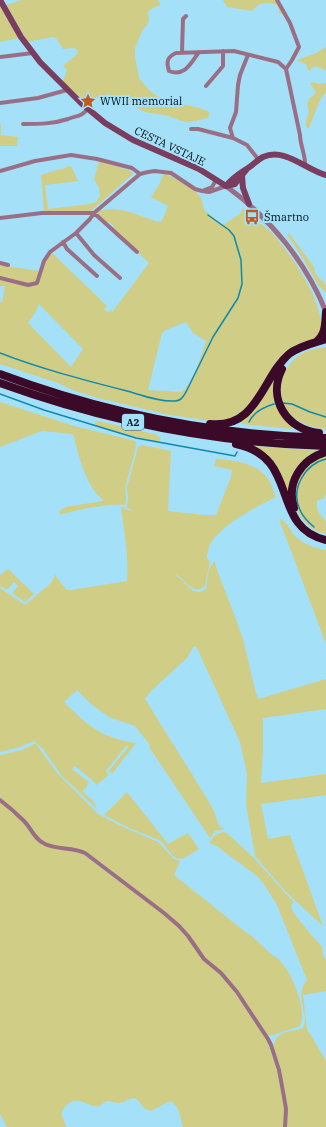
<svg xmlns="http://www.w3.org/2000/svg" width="326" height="1127" viewBox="0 0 326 1127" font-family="'IBM Plex Serif',serif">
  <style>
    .green { fill: #d0cd86; fill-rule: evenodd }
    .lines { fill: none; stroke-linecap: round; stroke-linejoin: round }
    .stream { stroke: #0d8ab0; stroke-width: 1.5 }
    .minor { stroke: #9a6f86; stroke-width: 4 }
    .tertiary { stroke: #9a6f86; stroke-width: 5 }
    .secondary { stroke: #7a3d60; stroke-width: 6 }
    .motorway { stroke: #3b0a29; stroke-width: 8 }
    .labels { text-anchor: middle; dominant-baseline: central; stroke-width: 4; stroke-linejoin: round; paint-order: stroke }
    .shield { fill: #a5e0f9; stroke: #32505e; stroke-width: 1 }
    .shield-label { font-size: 10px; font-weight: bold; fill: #00131b }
    .poi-label { font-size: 11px; fill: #00131b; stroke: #a5e0f9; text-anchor: start }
    .street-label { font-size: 11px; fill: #00131b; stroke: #a5e0f9 }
  </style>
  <rect width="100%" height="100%" fill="#a5e0f9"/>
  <path class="green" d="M22,0h136l2,3v2l-9,4 -3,3 1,9 -2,4 -5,6 -7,17v9l4,21 10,12 12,9 38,9 11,4 -2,6 -18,4 -9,-1 -12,-5 -24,-4 -37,-18 -13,4h-14l-18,-16 4,-12 -4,-4 14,-12 1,-3 -4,-3 -11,1 -7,-11 -4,-1 -24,5 -22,-37z
    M223,0h55l7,14h-5l-3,-9c-11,-4 -18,-3 -25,6l-25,-4z
    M0,5l19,33 -19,4z
    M326,47v24c-5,-3 -10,-6 -15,-3v2l-2,1 -1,-1 -2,-6 -8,-3 -1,-1 19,-7z
    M314,82l4,2 8,-1v9l-6,8 -11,28 -3,-1v-6l3,-9 -2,-8 2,-5 7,-6 -6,-10z
    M0,124h1v11l17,2 -1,9h-17z
    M99,161l32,10 2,3 -42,37h-47l-3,-36 30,-9 7,15 -33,4 3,24 42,-5 6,-2 4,-6 -1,-8 -5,-9z
    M164,173c7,3 31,16 35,22 3,4 4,10 5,15l19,15 17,-11 3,-6c7,11 19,15 28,24 18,19 51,67 50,94 0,4 -2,8 -3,12l-20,9 -49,61 -21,12 -12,2 -51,-8 -67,-16 -23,-7 -20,-9 -55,-18v-62h2l3,-16h-5v-7l37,6 6,-19 8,-14 56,54 -3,3 4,3 3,-2 2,1 36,-48 -36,-35 1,-2 -5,-4 -2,1 -9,-9 -1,-2c19,-8 43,4 61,10l4,-1 6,-15 -17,-9 8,-12zM39,304l44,45 -12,18 -43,-44 7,-10zM186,322l7,11 13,8c-5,15 -12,40 -24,51l-34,-2 14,-57 4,-3z
    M289,233l25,34 1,6 11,12v8l-7,-7 -17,-29 -15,-22z
    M0,265l39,6 -2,10 -5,3 -32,-7z
    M326,347v82c-12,-2 -25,-4 -34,-13 -20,-19 -11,-53 13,-64 7,-3 14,-4 21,-5z
    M274,379l1,1v9l18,38 -1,2 -50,-5 -1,-3z
    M0,402l74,24 62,15c0,15 -8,30 -10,45 -2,6 2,13 -1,19 -18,-1 -47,4 -65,10l-1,-4 7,-4 37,-6v-1c-18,-15 -24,-44 -30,-66l-31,-3 -42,16z
    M99,421l58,14 4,4 -2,2h-7l-54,-14 -3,-2v-3z
    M142,445l29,6 -3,60 35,4h13l15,-38 1,-7 -18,-4 2,-7c18,1 42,4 53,21 3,5 4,11 7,17 -20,10 -51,26 -64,44 -3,4 -5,12 -5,17l3,4 -5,24c-12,10 -19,-6 -28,-11l-1,1 5,3 12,12 7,1 6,-3 3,-20 6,-8 1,6c9,25 20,50 28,76 5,18 8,38 14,56l68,-20v30l-63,9v34l-2,31 65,-9v21l-65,9 7,35 22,-4 33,91 -37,-34 -31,-36 -9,-52 1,-30 -7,-32 -43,-94 -3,-2 -7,12 -35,32 -7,9 63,101 6,11 5,15 6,3 -10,2 -5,7 -61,-91 1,-2 -15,-19 -26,-9 -18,-13 -14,-14 -13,12c24,24 38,36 72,41l-24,31 -3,-3 20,-25h-3l-20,25 3,4 -14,11 1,-2 -4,-4 -17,-14 -3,3 17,13 -3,6 -4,3 11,10 5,9 -37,-35 -18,-26 -9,-8 -14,6 -20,5v-164l25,17 27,-23 2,-5v-3l13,16h4l56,-9c2,-25 -3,-49 -6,-74l13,5 -8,-5c4,-7 1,-13 1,-20l11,-40z
    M255,446l67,5 -11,5 -22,41z
    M326,454v39l-2,5 -7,3c-1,10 3,14 9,20v13c-32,-7 -40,-43 -21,-67 4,-6 15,-9 21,-13z
    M279,519c8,2 10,10 15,16 7,8 22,14 32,15v94z
    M8,569l26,25 -9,8 -13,-9 6,-7 -4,-4 -7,8 -7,-4v-11z
    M34,744h2l21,29 41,41 23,12 37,16 16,17 6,2 -6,14 69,55c10,6 17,14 26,22 4,4 9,6 12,10 11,11 27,50 19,64l-27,9 -4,1 -2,-1 -34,-51 -28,-26 -18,-25 -95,-77 -41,-11 -9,-4 -42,-42v-44l22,-5z
    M127,792l41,52 20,-11 11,16c-5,3 -10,6 -15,9 -11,5 -17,-13 -25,-18l-30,-12 -25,-13z
    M0,801l19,17 20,24 41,10 92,69 58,64 37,55 11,33 6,34v20h-101c-3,-10 -3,-21 -13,-26l-19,10 -6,-2 -8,-10c-11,-2 -10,4 -18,4 -4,0 -8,-2 -12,-2 -3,1 -5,4 -8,5 -10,3 -21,-14 -34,1 -6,6 -2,14 2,20h-60l-7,-13z
    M224,832l4,2 26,24 32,36 8,8 -3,4 2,6 15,19 14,16 1,8 3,5v31l-23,4 4,34 19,32v66h-40l1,-18 -14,-60c2,-18 14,-17 29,-20 10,-14 -10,-30 5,-49l-30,-75 -13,-21 -7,-8 -31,-23 -9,-7 -8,-3 6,-8z"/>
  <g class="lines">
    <path class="stream" d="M0,353c41,16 84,27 127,38 15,4 32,11 48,10 6,0 8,-4 11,-9l27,-55 25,-39 4,-14 -1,-24 -7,-24 -5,-6 -21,-15
      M0,394l44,16 92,28 99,18 2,-4
      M283,403l9,1 18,8 16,5
      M249,422c4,-9 15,-15 25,-18
      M314,527c-6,-5 -11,-10 -14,-17 -10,-21 5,-46 26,-51"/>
    <path class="minor" d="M277,0l13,23 9,24 -7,13 -6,9 14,66c0,10 6,21 5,31
      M182,52l1,-33 3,-3
      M199,52c-8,11 -14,25 -30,19 -3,-9 -2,-14 7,-18l58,-2 44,11 8,7
      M248,55l-8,20 -2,10 -2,27 -6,16 3,10 14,7 11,14
      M0,57l33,-4
      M206,86l17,-20v-15
      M0,103l38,-5 29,-8
      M23,124c16,0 30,0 45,-5 10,-4 11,-1 20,-10
      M191,129h7l35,9
      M0,171l35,-10 36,-6 26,4 35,9 8,6
      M202,191l10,-4 4,-7
      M0,218l42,-5h52l43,39
      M76,233l18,22 26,23
      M63,242l4,7 30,27
      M0,263l8,2
      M0,278l28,7 9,-2 7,-22 6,-9 26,-19 14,-14 4,-6 46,-39 8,-2 7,-1 16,2 24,16 7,2 7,1 17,-6
      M0,800c8,6 16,13 24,21 7,7 11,19 21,23 13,6 27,3 40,9l79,60 15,13 9,10 16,23 17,14 16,19 31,47 3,6 8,25 5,27 2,12 -1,18"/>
    <path class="tertiary" d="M226,186c44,32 80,76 100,126"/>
    <path class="secondary" d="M0,0l21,37 19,25 41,41 24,20 28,17 66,29 27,17
      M242,176l1,12 6,16
      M226,186c7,-9 13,-12 22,-18 5,-3 9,-8 15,-11 22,-10 43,13 63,18
      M226,186l9,-2 12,-15"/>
    <path class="motorway" d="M316,342c10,-8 9,-18 10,-30
      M282,369c-15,30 5,61 37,64
      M0,374c104,39 215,61 326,64
      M0,383c105,38 215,60 326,63
      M210,424c48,5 52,-47 79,-70 10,-8 25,-11 37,-15
      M236,444c65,13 33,83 90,96
      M294,508c-8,-25 7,-49 32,-56"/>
  </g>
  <defs>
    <g id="sight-bare" transform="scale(1.2)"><path d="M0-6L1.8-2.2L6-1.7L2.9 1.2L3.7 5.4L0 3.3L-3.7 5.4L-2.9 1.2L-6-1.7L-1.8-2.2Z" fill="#be5b23" stroke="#a5e0f9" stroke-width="2.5" paint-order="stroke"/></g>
    <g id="bus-bare" transform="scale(1.2)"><path d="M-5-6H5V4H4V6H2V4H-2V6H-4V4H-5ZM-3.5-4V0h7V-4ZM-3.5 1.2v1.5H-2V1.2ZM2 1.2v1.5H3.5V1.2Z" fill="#be5b23" stroke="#a5e0f9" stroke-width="2.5" paint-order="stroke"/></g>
  </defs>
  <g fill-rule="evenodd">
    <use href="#sight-bare" x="88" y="101"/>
    <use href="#bus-bare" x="252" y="217"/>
  </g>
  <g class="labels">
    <rect class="shield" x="122" y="414" width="22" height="16" rx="3"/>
    <g class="shield-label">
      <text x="133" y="422">A2</text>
    </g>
    <g class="poi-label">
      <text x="100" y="101">WWII memorial</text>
      <text x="264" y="217">Šmartno</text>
    </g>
    <g class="street-label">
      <text transform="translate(170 146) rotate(25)">CESTA VSTAJE</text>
    </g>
  </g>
</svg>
